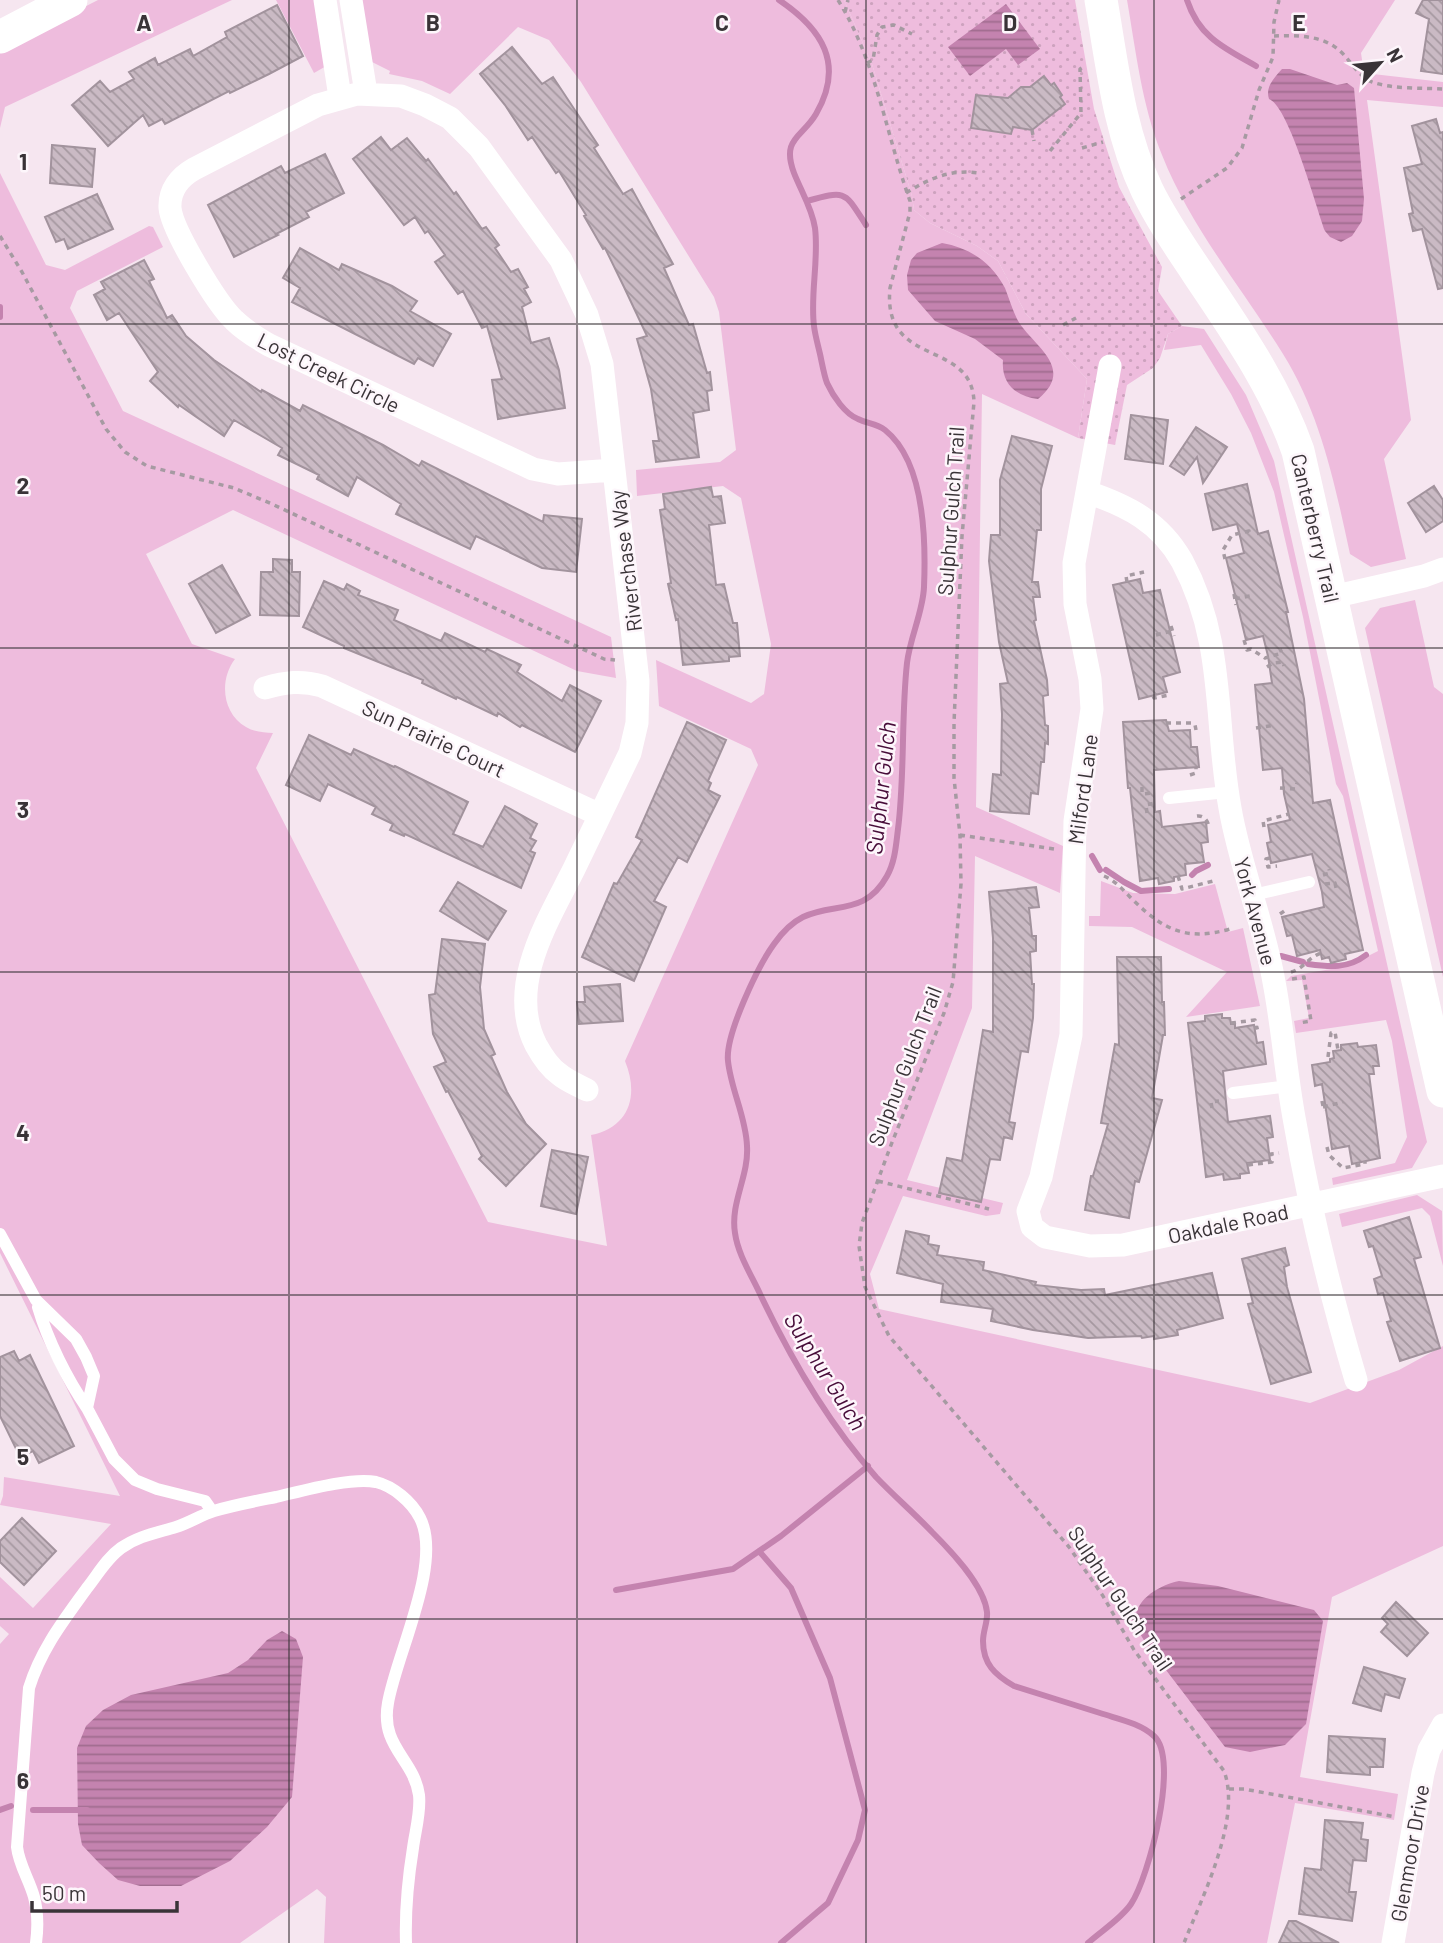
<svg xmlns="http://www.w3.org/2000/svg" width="1443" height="1943" viewBox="0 0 1443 1943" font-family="Barlow,sans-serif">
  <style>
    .green { fill: #eebcdd }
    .park { fill: url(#park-dots) }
    .water { fill: url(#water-rules) }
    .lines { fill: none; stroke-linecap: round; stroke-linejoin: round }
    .stream { stroke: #c483af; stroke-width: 6 }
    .building { fill: url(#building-back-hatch); stroke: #a2939d; stroke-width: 2 }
    .path { stroke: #a69aa2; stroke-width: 3.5; stroke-dasharray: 5 5; stroke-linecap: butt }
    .lane { stroke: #fff; stroke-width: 12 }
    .street { stroke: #fff; stroke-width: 23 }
    .secondary { stroke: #fff; stroke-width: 33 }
    .grid { fill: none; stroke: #393337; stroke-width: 2; stroke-opacity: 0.55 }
    .labels { text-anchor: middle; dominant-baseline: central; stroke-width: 5; stroke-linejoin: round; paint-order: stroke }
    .street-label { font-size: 21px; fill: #393337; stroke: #fdf6fb }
    .water-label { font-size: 23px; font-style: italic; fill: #470c39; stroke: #fdf6fb }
    .grid-label { font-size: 23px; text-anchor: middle; font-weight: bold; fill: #393337; stroke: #fdf6fb; stroke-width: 5; stroke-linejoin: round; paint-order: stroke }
  </style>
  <defs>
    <pattern id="park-dots" width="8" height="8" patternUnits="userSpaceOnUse" patternTransform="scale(1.75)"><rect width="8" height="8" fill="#eebcdd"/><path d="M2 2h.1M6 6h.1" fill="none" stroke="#cda2be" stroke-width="1.8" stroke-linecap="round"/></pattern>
    <pattern id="water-rules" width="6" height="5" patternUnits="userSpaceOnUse" patternTransform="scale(1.75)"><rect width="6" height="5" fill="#c483af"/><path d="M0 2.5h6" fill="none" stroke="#a06c8f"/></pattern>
    <pattern id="building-back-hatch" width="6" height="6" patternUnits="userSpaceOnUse" patternTransform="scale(1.75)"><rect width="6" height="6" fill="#cabac4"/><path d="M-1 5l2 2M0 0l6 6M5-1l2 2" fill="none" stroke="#a598a0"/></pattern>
  </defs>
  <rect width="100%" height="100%" fill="#f6e6f0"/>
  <path class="green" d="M98,0h134l-227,107 -5,21v-78z
    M276,0h40l12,65 -14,8z
    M358,0h486l28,64 40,132 2,14 16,13 47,23 21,15 28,53 61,65 -9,59 -96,-44 -6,413 87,39 -3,47 -85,-37 -3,152 -65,172 96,23 -3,11 -14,2 -83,-20 -33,78 9,35 431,94 89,-33 44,-24v200l-111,51 -32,180 98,17 -4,26 -99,-17 -28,140h-943l2,-46 -9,-8 -77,54h-240v-299l9,-10 -9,-8v-49l33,31 78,-84 -111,-19 3,-9 1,-19 116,19 -120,-243v-1080l46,92 19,5 84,-44 4,1 10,20 -86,44 -7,17 53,103 488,226 5,41 -39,-7 -344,-161 -87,44 46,90 43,15c-16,21 -13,54 11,68 8,5 18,5 27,6l-17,35 232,454 119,24 -16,-111c39,-8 48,-40 34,-74l133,-296 -7,-16 -92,-43 -3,-46 95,43 13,-9 7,-50 -30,-146 -18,-12 -86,10 -1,-26 84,-8 16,-12 -17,-138 -5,-15 -133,-215 -32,-42 -31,-13 -68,67 -28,-13 -33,-7 1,-3 -20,-10z
    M1127,0h268l-34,53 3,20 79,9v25l-76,-7 44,320 -27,39 22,100 -35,8 -21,-13c-15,-69 -29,-139 -67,-200 -41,-66 -92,-126 -121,-199 -20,-49 -26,-103 -35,-155z
    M1182,326l22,3 42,66 28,66 153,681 -15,26 -79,17 -1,-7 63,-15 12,-26 -15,-96 -6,-21 -90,13 -2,-12 15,-3 -7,-38 -16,1 5,-5 57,-10 30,-15 -35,-155 -7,-12 -33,-167 -29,-125 -23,-59 -20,-39 -30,-49 -37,5 4,-16z
    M1415,600l19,87 9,7v283l-78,-349 15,-20z
    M1101,881l32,12 42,1 40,-10 13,48 15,-4 17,78 -74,11 41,-45 -95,-45 -43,-1v-10h11z
    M1417,1195l25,16 1,55 -13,-50 -8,-8 -80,19 -3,-13z"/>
  <path class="park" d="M844,0h231l19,109 25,78 43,80 -4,24 24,35 -14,8 -8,24 -7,10 -26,17 -12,60 -37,-7 9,-59 -61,-65 -28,-53 -21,-15 -47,-23 -16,-13 -2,-14 -40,-132z"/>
  <path class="water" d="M1006,4l34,45 -22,16 -12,-16 -36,27 -22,-29z
    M1282,69h8l47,16 10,-2 7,5 10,111 -2,22 -10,15 -11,6 -11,-5 -5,-6c-9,-24 -36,-125 -56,-132 -4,-12 5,-21 13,-30z
    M942,243c28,5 49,19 63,45 4,10 7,21 12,31 14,26 60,48 21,80 -23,-3 -37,-16 -35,-39l-28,-21 -40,-18 -27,-31 -1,-15 4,-15 6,-7z
    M1179,1581l39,5 96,24 9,11 -17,103 -21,21 -35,7 -25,-5 -79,-103c-3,-6 -8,-13 -10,-20 -4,-24 24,-39 43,-43z
    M282,1631l14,8 7,18 -11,140 -25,30 -37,34 -49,25h-41l-22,-6 -19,-17 -17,-18 -4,-21 -1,-76 9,-22 17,-16 28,-15 97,-22 20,-13 19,-20z"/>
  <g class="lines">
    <path class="stream" d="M779,0c43,29 66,64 37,114 -14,24 -35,24 -22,59 7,18 18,35 21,55 4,32 -5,66 -1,98 1,9 4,19 6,28 2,9 4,21 7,29 6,13 18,31 31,36 10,5 18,4 27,11 40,32 41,110 39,157 -1,25 -14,50 -17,76 -6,55 -2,111 -9,166 -2,16 -3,33 -11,47 -22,40 -53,26 -84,41 -12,6 -22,17 -29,27 -16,22 -49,91 -46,117 3,29 18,56 19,85 2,30 -17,57 -12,87 3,22 17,43 26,63 30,63 68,128 115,181 18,19 38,36 56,55 18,18 52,53 55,80 1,9 -4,19 -4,29 0,23 12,34 31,45 29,9 57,18 86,27 18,6 40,10 54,23 26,23 -5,141 -23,168 -10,15 -30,27 -43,39
      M1187,0c12,37 37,48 69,66
      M807,201c40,-11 37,-10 59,24
      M0,307v10
      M1092,856l8,14
      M1106,870l18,12 17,9 28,-2
      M1192,875l4,-4 12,-6
      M1281,956l22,6
      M1308,964c21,3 40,5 58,-9
      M759,1551l32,37 39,90 35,132 -7,30 -30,63 -47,40
      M616,1590l117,-21 48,-33 87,-70
      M0,1810l11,-4
      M33,1810h54"/>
  </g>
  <path class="building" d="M1423,0h20v74l-22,-3 8,-52 -13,-6z
    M277,5l26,51 -34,18 -39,19 -1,-2 -64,33 -3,-5 -13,7 -6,-11 -35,31 -36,-41 28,-24 10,11 24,-13 -5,-7 26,-14 3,7 32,-16 3,7 34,-19 -2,-5z
    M512,47l30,37 11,-7 45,68 -4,3 29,46 9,-5 41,75 -9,4 25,57 4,-1 14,49 3,-1 2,18 -5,1 2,19 -16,3 6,44 -43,5 -3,-21h6l-8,-52 -14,-50 10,-3 -23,-49 -19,-39 -2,1 -19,-33 2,-1 -27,-44 -3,2 -24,-36 -4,3 -23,-35 -25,-31z
    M1044,76l7,9 3,-2 8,12 -2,2 5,7 -33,26 -19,-3 -2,7 -40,-6 5,-33 32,3 13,-11h9z
    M1436,119l4,14 3,-1v156l-5,1 -16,-60 -9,2 -4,-17 4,-1 -9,-45 18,-4 -10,-38z
    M381,137l10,13 16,-12 19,23 2,-2 26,35 2,-2 26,37 4,-2 13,18 -4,3 16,24 7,-3 10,18 -4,2 7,13 -9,5 9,36 18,-5 10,32 6,38 -67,11 -6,-39 10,-1 -15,-53 -5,2 -19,-37 -5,3 -23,-32 10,-7 -17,-24 -3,2 -10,-16 -11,8 -51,-66z
    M52,145l43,4 -3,38 -42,-4z
    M325,154l19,39 -38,19 3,5 -33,17 2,1 -44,22 -26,-52 73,-39 4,7z
    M97,194l16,35 -45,20 -4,-10 -8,3 -11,-25z
    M300,248l39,22 3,-6 50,22 25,15 -7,10 41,23 -18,32 -15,-8 -4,6 -122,-62 8,-14 -17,-10z
    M144,260l10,19 -5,2 18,37 5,-3 14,21 28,24 47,32 1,-2 38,21 3,-6 80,40 36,21 3,-5 121,61 1,-7 38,4 -6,53 -34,-4 -66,-32 -6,13 -74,-35 5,-10 -44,-27 -9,19 -31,-17 2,-4 -41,-20 4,-7 -48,-28 -10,16 -45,-31 -1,2 -28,-26 8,-9 -39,-59 -12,7 -13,-25 11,-6 -4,-7z
    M1131,415l37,5 -5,44 -38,-5z
    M1196,427l31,20 -24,36 -6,-26 -13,18 -14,-9z
    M1012,436l40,10 -11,43v41h-4l-5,52h6l2,15h-7l3,23 -2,1 13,59 1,15 -5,1 2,29 3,1v18l-3,-1 -1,19h-3l-3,32 -7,-1 -2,21 -39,-3 3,-37 8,1 1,-61 -2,-30 8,-1 -9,-41 -10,-81 2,-26h9v-55z
    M1247,484l11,50 10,-3 20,81h-2l18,87 9,104 17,-3 33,150 -18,4 1,5 -15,4 -2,-6 -7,2 -2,-9 -23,6 -5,-21 -5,1 -5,-19 42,-10 -2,-15 -10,-38 -41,9 -4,-20 4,-1 -3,-17 22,-5 -6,-26 -2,-26 -19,2 -8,-85 17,-2 -4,-27 -5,-20 -17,4 -20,-82 18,-5 -7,-29 -24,6 -8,-36z
    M1434,486l9,14v21l-17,11 -18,-29z
    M711,487l2,10 8,-1 4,27 -16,2 7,60 8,-1 9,39h4l3,33 -11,1v4l-46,4 -5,-46 -2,1 -8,-36 3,-1 -11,-73 5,-1 -2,-15z
    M273,559l19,1v12h8l-1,44 -39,-1 1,-43h12z
    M222,565l28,50 -34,18 -27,-49z
    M1140,579l3,14 17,-3 20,82 -17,5 4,15 -28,7 -26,-114z
    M324,581l20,9 3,-6 13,7 -2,4 40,15 -4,10 47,21 4,-8 40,19 2,-3 34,16 -4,7 45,29 8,-16 31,16 -26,51 -53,-27 -2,2 -22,-14 -1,3 -40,-19 -1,2 -34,-16 1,-3 -79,-32v-2l-41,-19z
    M1166,720l3,11 21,-1 1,17h6l2,20 -45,3 1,42 5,-1 2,16 44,-5 2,20 -7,1 3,19 -19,2 1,11 -12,2v4l-15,3 -1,-6 -18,3 -10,-93h-2l-5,-66z
    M687,722l39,18 -18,41 3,2 -3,7 12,6 -33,66 -9,-5 -24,44 12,6 -32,74 -52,-24 32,-74 3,1 25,-44 -6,-3z
    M309,735l42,20 3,-6 40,18 1,-1 73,36 -15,32 30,13 22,-41 32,18 -7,14 6,3 -6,10 5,2 -14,35 -116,-54 -1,2 -14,-6 3,-6 -21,-10 4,-7 -48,-23 -8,17 -34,-16z
    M458,882l48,29 -18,29 -48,-29z
    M1036,887l3,20 -10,1 3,28h4v15l-6,1 2,32h2l-1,34 -5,34 -7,-1 -12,71 6,1 -3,16 -8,-2 -4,23 -10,-1 -9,43 -42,-9 8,-35 15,3 21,-131 10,2v-94l-4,-46z
    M442,939l43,5 -5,43 4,42 11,25 -4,2 16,36 19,32 20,20 -40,42 -27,-27 3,-3 -34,-65 -2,1 -12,-25 12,-5 -13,-28 -4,-39 6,-1z
    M1117,957h44l1,45h2l1,33h-2l-11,63 10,2 -23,82 -4,-1 -6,37 -44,-8 6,-34h2l15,-52 -7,-1 14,-79 4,1z
    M620,984l3,37 -44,3 -2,-22h8l-1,-15z
    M1222,1014v4h8l1,6h4v4l19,-3 3,18 6,-1 3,22 -43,7 5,51 42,-6 3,21 -6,1 3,22 -23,3 2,10 -9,1v4l-16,2 -1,-6 -17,3 -18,-154 17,-2v-5z
    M1357,1043l1,4 18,-2 3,21h-6l1,8h-5l11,84 -28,6 -3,-18 -17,3 -10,-65 -7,2 -3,-21 18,-3v-3l4,-1 -1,-7 8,-1v-5z
    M552,1150l36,7 -12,57 -35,-8z
    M1409,1217l12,40 -7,2 26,89 -40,13 -13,-39 4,-1 -8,-28 -5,1 -4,-15 8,-3 -9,-30 -4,1 -5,-16z
    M906,1231l23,5 -1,8 11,2 -2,9 47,7 -1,8 53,12 -1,3 46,5 23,-1 1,6 107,-22 11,45 -46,12 1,5 -24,4v-3l-12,2 -1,-2 -53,2 -55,-8 -42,-9 2,-12 -52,-7 2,-18 -46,-11z
    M1285,1248l4,17 -5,2 3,20 24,85 -40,12 -23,-80 5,-1 -11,-44z
    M14,1351l5,10 11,-6 44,91 -35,17 -6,-12 -13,6 -20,-41v-59z
    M22,1518l34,33 -32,34 -24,-23v-21z
    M1396,1602l32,31 -21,23 -26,-24 7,-8 -6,-6z
    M1364,1667l41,12 -6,19 -14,-4 -4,17 -28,-8z
    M1329,1736l56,3 -2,28h-13v8l-43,-3z
    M1325,1820l38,3 -2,16 7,1 -2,21 -13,-1 -4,32h7l-4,29 -53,-7 6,-46 16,2z
    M1289,1921h7l43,22h-60z"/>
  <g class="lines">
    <path class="path" d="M838,0c38,61 48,134 72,201v11l-20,76c-8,81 82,50 84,114l-12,134 -8,187v55l6,57 1,49 -8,98 -9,31 -53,132 -29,78 -3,23 6,41 24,49 180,211 34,49 31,54 90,121c18,48 -22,126 -40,172
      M845,12l3,-12
      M1274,36c25,-1 53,-1 71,20 8,9 15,21 27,26 19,7 51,6 71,7
      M867,63l6,-3 4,-25 5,-8 12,-2 18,9
      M1032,130l2,11
      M1082,148l21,-6
      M1050,151l31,-38 -1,-44 5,-3
      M906,193c24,-15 45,-24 73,-20
      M1181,199l46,-31 15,-20 17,-58 14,-33 1,-35 5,-22
      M0,236l22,36 84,157 19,23 22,14 87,22 38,16 332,155 11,1
      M1063,325l13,-7
      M1225,559l-2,-9 9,-15 17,-4 1,5
      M1127,582l-1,-6 18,-4
      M1234,594l2,11
      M1235,599l19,-4
      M1171,626l3,10
      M1156,635l16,-4
      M1244,640l3,10 4,-1 14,9 17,-5 -2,-4
      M1267,667l6,-4 10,-1 1,4
      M1153,696l1,2 15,-3
      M1166,723h26l3,2 1,5
      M1256,728l19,-3
      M1190,775l6,-2v-5
      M1142,787v7l12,-1
      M1280,788l15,1 2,-6
      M1147,813l-1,-8 9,-2
      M1197,816c7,-1 11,5 12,11h-3
      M1264,827l-1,-6 26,-7
      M960,835l94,14
      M1270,858l-4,1 2,8 9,-1
      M1323,875l7,-2 -1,-4
      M1104,876c12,5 20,15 29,24 32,31 54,41 97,29
      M1178,876l4,13 35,-9
      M1325,884l10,-1 1,5
      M1280,914l7,-5
      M1291,972c14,-4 16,-14 30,-19
      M1292,979l12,-2 7,44 -12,2
      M1231,1023l24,-3 1,8 4,-1
      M1328,1057l3,-24 4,-1 3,18
      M1322,1101l2,10
      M1323,1107l20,-5
      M1212,1108l-1,-6 8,-1
      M1327,1147l2,8 14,13 22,-4v-3
      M1248,1165l24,-3 -1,-8 8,-1
      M878,1181l111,28
      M1229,1789h15l152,28"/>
    <path class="lane" d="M1169,798l58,-6
      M1253,895l56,-13
      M1233,1093l56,-7
      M0,1234l36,66 40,39 10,18 8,19 -7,32 27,51 21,21 22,9 48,12 7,10
      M38,1307c10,34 29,72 49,101
      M36,1943c2,-15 2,-31 -2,-46 -5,-18 -15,-32 -17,-50l12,-159c12,-39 35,-68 58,-100 11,-14 20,-30 34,-40 17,-12 35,-15 55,-21 13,-4 25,-12 38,-16 20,-6 42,-10 62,-14 26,-6 75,-20 100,-15 17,4 36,20 44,36 23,45 -24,137 -32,185 -8,44 26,56 31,92 2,17 -4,37 -6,53 -5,31 -8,63 -7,95"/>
    <path class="street" d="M325,0l15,97
      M351,0l15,93
      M1110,366l-36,197 1,41 15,75 2,30 -17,112 -4,214 -30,142 -13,34 4,16 13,10 45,9 33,-1 320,-69
      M1087,492c41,14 73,30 95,69 44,82 32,160 48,247 10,59 34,115 44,174 9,47 12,94 21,141 15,87 36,173 61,257
      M1332,597l92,-21 19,-7
      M265,688c21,-6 36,-8 57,-2l278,129
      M587,1090c-9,-5 -20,-9 -28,-16 -10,-7 -17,-18 -23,-29 -30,-59 12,-124 38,-176 19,-39 37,-77 56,-116l7,-30 1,-42 -36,-317 -15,-49 -26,-55 -82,-113 -29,-29 -25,-13 -24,-9 -44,-2 -39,11 -124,64c-14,8 -25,21 -24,39 2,22 47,96 64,112 11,11 23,18 35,25l264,124 25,5 56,-4
      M1393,1943l30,-170 6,-23 14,-25"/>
    <path class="secondary" d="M1101,0c11,64 18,131 46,190 14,29 32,55 50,82 38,57 78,113 101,179l145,640
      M0,37l71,-37"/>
  </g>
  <path class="grid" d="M289,0v1943M577,0v1943M866,0v1943M1154,0v1943M0,324h1443M0,648h1443M0,972h1443M0,1295h1443M0,1619h1443"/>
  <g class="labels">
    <g class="street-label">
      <text transform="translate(329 372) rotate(26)">Lost Creek Circle</text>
      <text transform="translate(950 511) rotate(-86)">Sulphur Gulch Trail</text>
      <text transform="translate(1316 528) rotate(77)">Canterberry Trail</text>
      <text transform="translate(625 561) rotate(-97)">Riverchase Way</text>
      <text transform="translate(434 738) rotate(25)">Sun Prairie Court</text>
      <text transform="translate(1082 789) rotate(-82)">Milford Lane</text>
      <text transform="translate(1256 911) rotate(75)">York Avenue</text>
      <text transform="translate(904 1066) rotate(-69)">Sulphur Gulch Trail</text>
      <text transform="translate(1228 1223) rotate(-12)">Oakdale Road</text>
      <text transform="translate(1121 1598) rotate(56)">Sulphur Gulch Trail</text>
      <text transform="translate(1409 1853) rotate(-80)">Glenmoor Drive</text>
    </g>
    <g class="water-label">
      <text transform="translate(880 788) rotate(-84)">Sulphur Gulch</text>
      <text transform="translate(826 1371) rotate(58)">Sulphur Gulch</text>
    </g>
  </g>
  <g class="grid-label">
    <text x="144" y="31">A</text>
    <text x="433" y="31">B</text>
    <text x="722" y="31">C</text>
    <text x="1010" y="31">D</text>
    <text x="1299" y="31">E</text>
    <text x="23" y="170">1</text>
    <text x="23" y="494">2</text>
    <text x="23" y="818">3</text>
    <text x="23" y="1141">4</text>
    <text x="23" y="1465">5</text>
    <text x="23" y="1789">6</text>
  </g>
  <g transform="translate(1380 63) rotate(63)" stroke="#fdf6fb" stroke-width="5" paint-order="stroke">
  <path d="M0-5L12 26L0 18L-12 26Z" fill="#393337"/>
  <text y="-10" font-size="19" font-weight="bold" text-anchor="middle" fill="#393337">N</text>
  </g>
  <path d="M32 1901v10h145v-10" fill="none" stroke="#393337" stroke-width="3.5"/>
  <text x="42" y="1901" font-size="21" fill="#393337" stroke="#fdf6fb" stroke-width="5" paint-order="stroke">50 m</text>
</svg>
